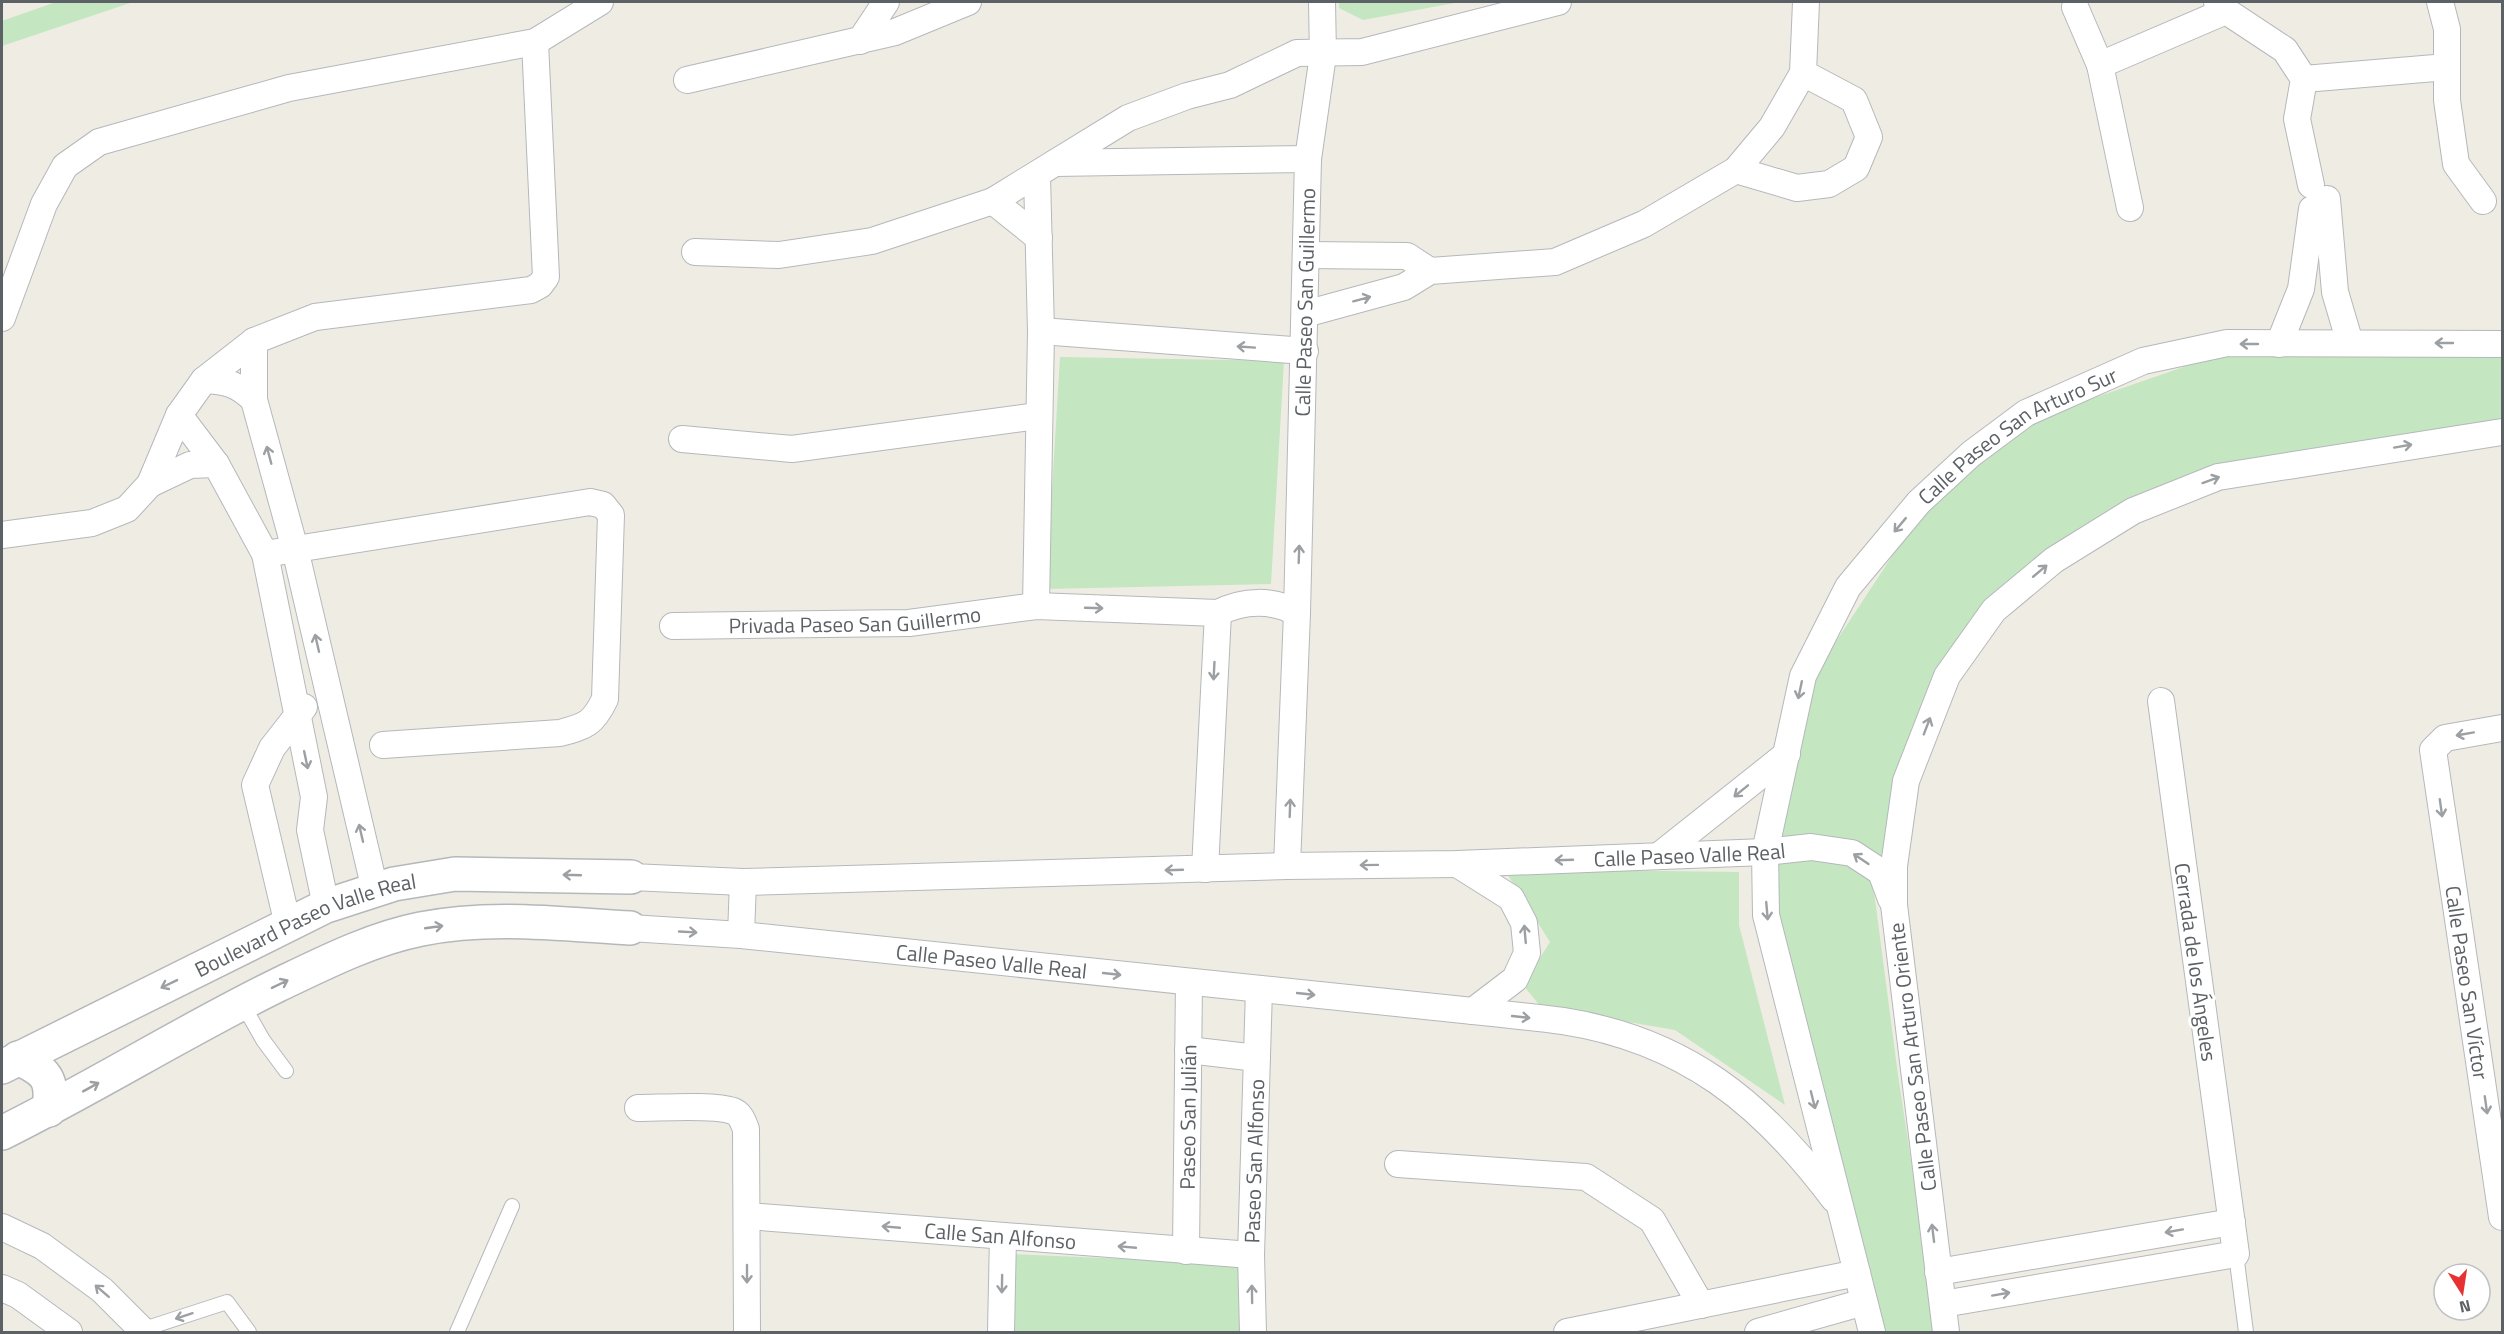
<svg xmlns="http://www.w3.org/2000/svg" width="2504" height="1334" viewBox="0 0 2504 1334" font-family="'Titillium Web',sans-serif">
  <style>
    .green { fill: #c4e6c1 }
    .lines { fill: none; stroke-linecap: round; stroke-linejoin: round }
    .service-casing { stroke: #b5b8bb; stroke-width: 16 }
    .minor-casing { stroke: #b5b8bb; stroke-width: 28 }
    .tertiary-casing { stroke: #b5b8bb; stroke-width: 36 }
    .service { stroke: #fff; stroke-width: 14 }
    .minor { stroke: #fff; stroke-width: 26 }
    .tertiary { stroke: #fff; stroke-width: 33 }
    .oneway { stroke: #9da0a3 }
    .labels { text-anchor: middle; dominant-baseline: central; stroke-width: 6; stroke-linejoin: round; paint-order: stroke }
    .street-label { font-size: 21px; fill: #5c6165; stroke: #fff }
  </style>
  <rect width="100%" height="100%" fill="#efece4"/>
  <path class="green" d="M56,2h77l-131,44v-25z
    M1339,2h121l-97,18 -24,-12z
    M2502,352v76l-371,75 -178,147 -46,115 -34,119 25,191 39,257h-54l-108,-425v-74l37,-155 113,-172 111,-88 188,-65z
    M1060,357l224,4 -13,223 -225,5z
    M1504,869l235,3v53l46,180 -110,-75 -134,-23 -18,-22 27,-43z
    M1010,1254l233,10 -1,68h-233z"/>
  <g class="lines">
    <g class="service-casing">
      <path id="service" d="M242,1003l21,37 23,31
        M2236,1254l10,78
        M141,1330l86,-28 22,30
        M457,1332l55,-126"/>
    </g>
    <g class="minor-casing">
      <g id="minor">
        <path d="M2217,2l9,9 59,39 19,29 -7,40 14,66"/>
        <path d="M2440,2l7,27v71l9,64 27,37"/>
        <path d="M2075,7l25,58 30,143"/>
        <path d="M860,41l26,-39"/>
        <path d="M2100,65l126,-54"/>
        <path d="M2304,79l143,-12"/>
        <path d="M687,80l208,-48 73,-30"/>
        <path d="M1055,163l253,-4"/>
        <path d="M1736,170l61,18 32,-4 27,-16 13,-31 -15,-37 -51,-27"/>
        <path d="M2327,199l8,93 15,51"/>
        <path d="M993,201l46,37"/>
        <path d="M695,252l84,3 93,-14 121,-40 135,-83 59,-22 43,-11 67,-32 65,-1 196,-50"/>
        <path d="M1306,255l101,1 23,15"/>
        <path d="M1305,314l99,-27 26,-16 125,-9 89,-38 92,-54 36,-43 31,-54 3,-71"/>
        <path d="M2,318l42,-114 21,-38 34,-24 190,-54 246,-46 65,-40"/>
        <path d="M1041,331l264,20"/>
        <path d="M254,341v59l41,149 80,341"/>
        <path d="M2279,344l22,-55 11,-80"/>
        <path d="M204,380c22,1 34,4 50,20"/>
        <path d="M179,415l37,49 49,90 49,243 -4,33 16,76"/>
        <path d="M682,439l110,10 246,-33"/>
        <path d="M150,484l40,-19 26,-1"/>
        <path d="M2,535l90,-12 35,-14 23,-25 29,-69 25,-35 50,-39 61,-24 216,-27 9,-5 6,-8 -11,-235"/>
        <path d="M265,554l325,-52 13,3 8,10 -6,184c-12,25 -19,27 -45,34l-177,12"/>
        <path d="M1036,606l5,-275 -4,-155"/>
        <path id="s1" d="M673,626l236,-3 127,-17 182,7c25,-13 55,-14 79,0"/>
        <path id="s2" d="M2502,728l-57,10 -12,12 69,467"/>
        <path d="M1660,855l127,-101"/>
        <path d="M1457,864l54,34 13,25 3,30 -12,26 -42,32"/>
        <path id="s3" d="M1287,866l10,-253 11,-454 15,-104 -1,-53"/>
        <path d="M1205,869l13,-256"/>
        <path id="s4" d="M631,877l112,5 544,-16 170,-2 308,-12 46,-5 41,6 29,19 10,27"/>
        <path d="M288,925l-33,-140 17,-37 32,-41"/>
        <path id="s5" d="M630,928l111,7 732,76c30,3 60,6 90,10 122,19 199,82 271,178"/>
        <path d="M741,935l2,-53"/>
        <path d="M1188,1050l69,8"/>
        <path d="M638,1108c22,0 76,-4 95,3 8,3 10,11 13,18l1,203"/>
        <path d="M1398,1164l188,13 66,43 49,85"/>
        <path id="s6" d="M747,1216l504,39"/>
        <path d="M2,1227l40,19 60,44 42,42"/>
        <path id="s7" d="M1186,1251l3,-269"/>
        <path d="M1938,1272l294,-50"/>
        <path d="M2,1288l16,7 51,37"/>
        <path d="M1943,1304l293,-50 -75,-553"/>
        <path d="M1001,1332l2,-96"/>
        <path id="s8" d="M1253,1332l-2,-77 8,-266"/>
        <path d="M1567,1332l290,-59"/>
        <path d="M1758,1332l106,-30"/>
        <path id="s9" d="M1872,1332l-106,-417 -1,-63 38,-176 45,-89 71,-85 52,-48 55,-41 117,-52 84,-18 275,1"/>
        <path d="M1946,1332l-52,-427v-39l12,-85 41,-105 47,-66 60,-50 79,-49 85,-34 284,-45"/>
      </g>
    </g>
    <g class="tertiary-casing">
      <g id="tertiary">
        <path d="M18,1058c29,14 35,20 31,52"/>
        <path id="s10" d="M2,1067l324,-161 68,-22 61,-10 176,3"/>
        <path d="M2,1133c93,-46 182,-102 276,-148 46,-22 93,-46 143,-56 69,-14 140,-5 209,-1"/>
      </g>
    </g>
    <use href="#service" class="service"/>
    <use href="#minor" class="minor"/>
    <use href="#tertiary" class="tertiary"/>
  </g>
  <defs><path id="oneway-shaft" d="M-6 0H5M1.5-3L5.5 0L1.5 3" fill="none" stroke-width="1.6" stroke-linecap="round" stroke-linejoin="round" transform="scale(1.5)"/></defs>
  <g class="oneway">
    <use href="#oneway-shaft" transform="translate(1362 299) rotate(-15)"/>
    <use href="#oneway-shaft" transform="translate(2444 343) rotate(-180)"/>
    <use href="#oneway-shaft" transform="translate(2249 344) rotate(-180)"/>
    <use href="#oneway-shaft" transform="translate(1246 347) rotate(-176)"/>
    <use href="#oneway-shaft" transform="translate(2403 446) rotate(-10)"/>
    <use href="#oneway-shaft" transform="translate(269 455) rotate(-105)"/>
    <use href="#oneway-shaft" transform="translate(2211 480) rotate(-20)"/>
    <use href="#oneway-shaft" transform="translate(1900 525) rotate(130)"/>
    <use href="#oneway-shaft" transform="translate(1299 554) rotate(-88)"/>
    <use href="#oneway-shaft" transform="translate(2040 571) rotate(-40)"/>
    <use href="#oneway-shaft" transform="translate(1094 608) rotate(2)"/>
    <use href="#oneway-shaft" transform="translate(317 643) rotate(-103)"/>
    <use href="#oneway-shaft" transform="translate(1214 671) rotate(93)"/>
    <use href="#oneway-shaft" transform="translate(1800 690) rotate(102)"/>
    <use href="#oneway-shaft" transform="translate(1927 726) rotate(-69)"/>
    <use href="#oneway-shaft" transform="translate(2465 734) rotate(170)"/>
    <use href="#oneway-shaft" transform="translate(306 760) rotate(78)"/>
    <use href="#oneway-shaft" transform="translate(1741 791) rotate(141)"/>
    <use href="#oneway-shaft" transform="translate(1290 808) rotate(-88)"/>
    <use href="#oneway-shaft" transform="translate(2441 808) rotate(82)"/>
    <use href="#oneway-shaft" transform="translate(361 833) rotate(-103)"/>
    <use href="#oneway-shaft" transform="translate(1861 859) rotate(-146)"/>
    <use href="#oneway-shaft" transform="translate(1564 860) rotate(178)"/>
    <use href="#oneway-shaft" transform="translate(1369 865) rotate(179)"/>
    <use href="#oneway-shaft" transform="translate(1174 870) rotate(178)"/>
    <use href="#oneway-shaft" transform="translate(572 875) rotate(-178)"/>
    <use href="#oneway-shaft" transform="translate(1767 911) rotate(85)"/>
    <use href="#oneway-shaft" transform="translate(434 927) rotate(-8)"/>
    <use href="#oneway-shaft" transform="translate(688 932) rotate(3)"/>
    <use href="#oneway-shaft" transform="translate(1525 934) rotate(-95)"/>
    <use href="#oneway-shaft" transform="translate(1112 974) rotate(6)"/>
    <use href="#oneway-shaft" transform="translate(169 984) rotate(154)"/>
    <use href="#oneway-shaft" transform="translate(280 984) rotate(-26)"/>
    <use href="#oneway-shaft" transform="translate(1306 994) rotate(6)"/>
    <use href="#oneway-shaft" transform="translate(1521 1017) rotate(6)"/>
    <use href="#oneway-shaft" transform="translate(91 1087) rotate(-29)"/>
    <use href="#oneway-shaft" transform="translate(1813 1100) rotate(76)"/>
    <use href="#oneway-shaft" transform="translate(2486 1105) rotate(82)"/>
    <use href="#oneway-shaft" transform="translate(891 1227) rotate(-175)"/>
    <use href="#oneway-shaft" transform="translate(2174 1231) rotate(170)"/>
    <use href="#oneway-shaft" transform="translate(1933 1233) rotate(-97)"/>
    <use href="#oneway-shaft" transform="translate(1127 1247) rotate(-175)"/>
    <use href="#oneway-shaft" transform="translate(747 1274) rotate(90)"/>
    <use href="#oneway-shaft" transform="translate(1002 1284) rotate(91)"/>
    <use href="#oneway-shaft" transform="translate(102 1291) rotate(-139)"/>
    <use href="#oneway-shaft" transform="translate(1252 1294) rotate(-91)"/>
    <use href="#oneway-shaft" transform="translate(2001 1294) rotate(-10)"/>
    <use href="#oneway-shaft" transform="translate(184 1316) rotate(162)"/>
  </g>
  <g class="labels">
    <g class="street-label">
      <text stroke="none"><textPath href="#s3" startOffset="564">Calle Paseo San Guillermo</textPath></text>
      <text stroke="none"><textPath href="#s9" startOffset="1004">Calle Paseo San Arturo Sur</textPath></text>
      <text stroke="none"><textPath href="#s1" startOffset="182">Privada Paseo San Guillermo</textPath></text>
      <text stroke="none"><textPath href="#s4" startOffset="1059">Calle Paseo Valle Real</textPath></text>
      <text stroke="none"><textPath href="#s10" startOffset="336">Boulevard Paseo Valle Real</textPath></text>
      <text stroke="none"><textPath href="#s5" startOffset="363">Calle Paseo Valle Real</textPath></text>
      <text transform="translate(2196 962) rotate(82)">Cerrada de los Ángeles</text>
      <text stroke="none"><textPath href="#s2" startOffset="310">Calle Paseo San Víctor</textPath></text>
      <text transform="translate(1912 1057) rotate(-97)">Calle Paseo San Arturo Oriente</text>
      <text stroke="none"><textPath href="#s7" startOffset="134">Paseo San Julián</textPath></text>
      <text stroke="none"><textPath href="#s8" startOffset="171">Paseo San Alfonso</textPath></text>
      <text stroke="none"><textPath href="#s6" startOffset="254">Calle San Alfonso</textPath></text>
    </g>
  </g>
  <rect width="2504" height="1334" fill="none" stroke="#5c6165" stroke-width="6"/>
  <g transform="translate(2462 1292) rotate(168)"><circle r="28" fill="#ffffff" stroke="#bec0c1" stroke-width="1.5"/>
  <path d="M0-4.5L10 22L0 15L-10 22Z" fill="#e73233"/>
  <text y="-9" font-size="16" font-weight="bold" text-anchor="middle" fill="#5c6165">N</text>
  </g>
</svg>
